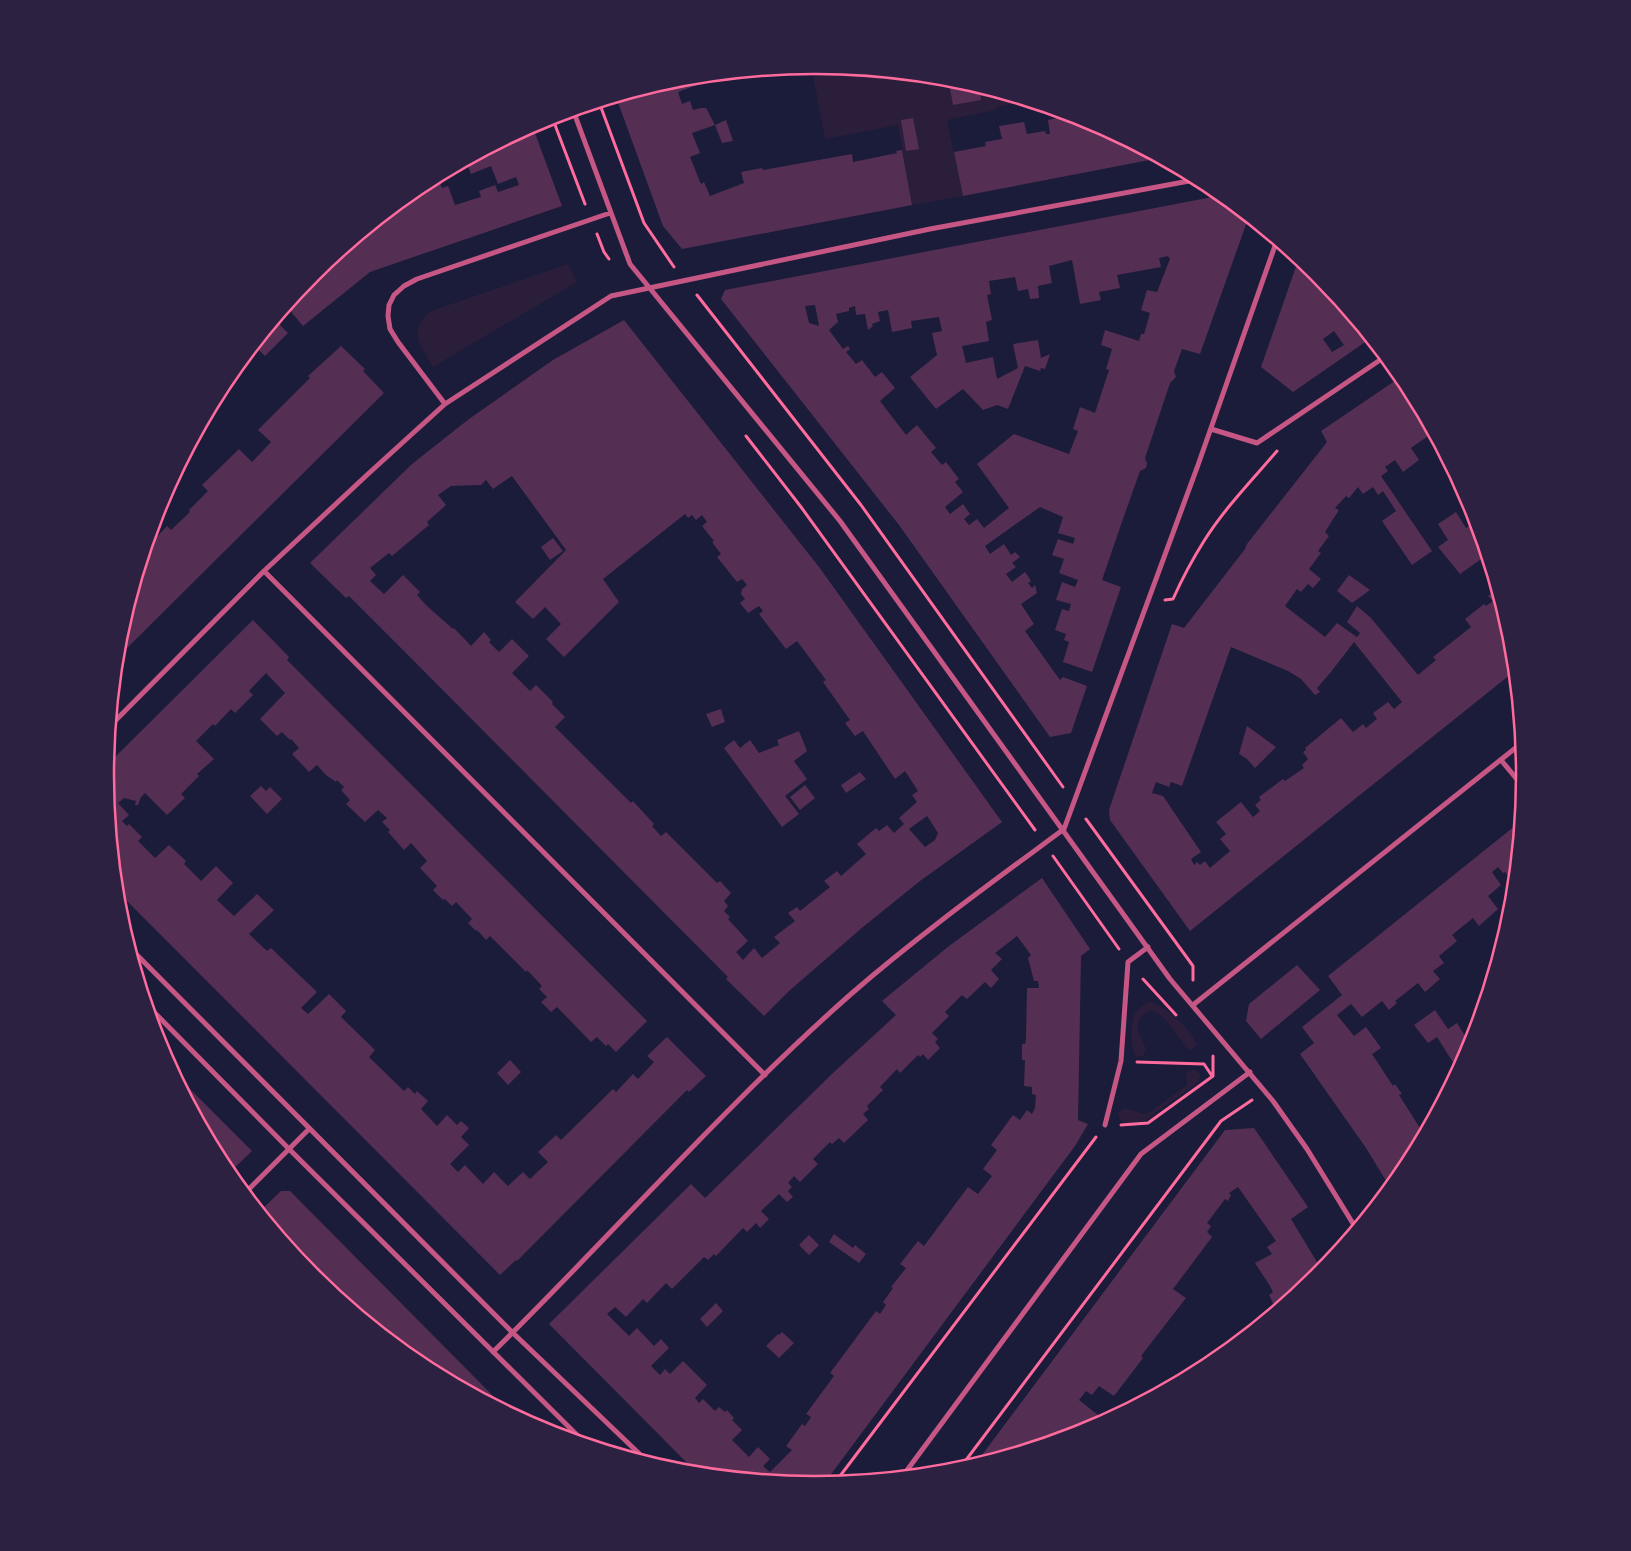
<svg xmlns="http://www.w3.org/2000/svg" width="1631" height="1551" viewBox="0 0 1631 1551" font-family="Spectral,serif">
  <style>
    .green { fill: #2a1e3b }
    .building { fill: #542f53; fill-rule: evenodd }
    .lines { fill: none; stroke-linecap: round; stroke-linejoin: round }
    .path { stroke: #ff6b9d; stroke-width: 3 }
    .minor { stroke: #c65784; stroke-width: 5 }
    .rim { fill: none; stroke: #ff6b9d; stroke-width: 2.5 }
  </style>
  <rect width="100%" height="100%" fill="#1b1b3a"/>
  <path class="green" d="M811,65l143,14 73,22 -31,6v3l-49,10 16,76 -51,9 -14,-80 -73,14z
    M568,264l9,18 -144,85c-13,-22 -26,-36 -2,-56z
    M1149,1002c15,3 43,28 48,42l-4,5 -3,1c-13,-7 -34,-62 -52,-28v8l8,19 -3,7 -6,1c-7,-8 -7,-30 -3,-41 2,-6 8,-11 15,-14z
    M1193,1069l3,1 4,5 -1,7 -53,38c-10,4 -27,7 -28,-7l6,-5 20,6 4,-1 39,-28 -1,-11z"/>
  <path class="building" d="M729,73l-51,19 4,12 8,-3 3,9 8,-2h5l9,17 11,-5 7,21 -11,2 -7,-18 -23,8 8,20 -10,4 11,27 3,-2 6,14 34,-13 -3,-11 21,-4 1,2 89,-16 1,8 44,-9 -1,-2 6,-1 10,55 -230,44 -19,-23 -47,-129 61,-18z
    M948,78l31,8 2,14 -28,5z
    M1072,115l1,2 5,-1 10,3 72,39 -197,38 -9,-44 32,-6 -1,-4 17,-3 -3,-13 25,-4 3,12 18,-3 1,3h4l-2,-14z
    M913,118l6,31 -13,2 -5,-31z
    M532,125l30,81 -192,66 -67,54 -17,-20 27,-33 106,-87 1,3 20,-6 2,5 6,-2 7,19 26,-8 -2,-6 16,-6 3,7 21,-7 -3,-8 -18,7 -7,-18 -20,8 -5,-13z
    M1223,195l26,21 -49,138 -18,-5 -8,22 2,6 -6,6 -25,75 2,5 -1,5 -6,3 -17,48 -21,61 19,7 -29,85 -29,-10 6,-20 -5,-2 2,-6 -11,-4 7,-21 7,2 2,-7 -15,-4 6,-18 13,5 3,-7 -19,-7 5,-14 -12,-4 6,-16 15,5 2,-6 -17,-5 5,-16 -23,-10 -55,39 5,8 14,-10 7,11 4,-3 5,5 -8,6 4,4 -10,7 6,8 13,-10 6,9 -3,2 4,5 3,-3 2,8 -16,11 13,20 -9,7 35,49 3,-3 24,9 -16,47 -21,4 -151,-212 -178,-226 4,-9zM1168,256l2,3 -13,33 -10,-2 -6,20 9,3 -6,21h-3l-2,7 -34,-11 -4,15 11,4 -6,20 3,1 -14,43 -15,-6 -7,22 5,2 -9,23 -55,-20 -37,30 32,44 -25,20 -7,-9 -8,6 -5,-6 6,-5 -7,-10 -13,10 -5,-7 18,-15 -8,-10 4,-3 -13,-17 -4,3 -11,-13 5,-4 -19,-23 -11,10 -26,-34 15,-13 -13,-16 -7,5 -13,-17 -6,4 -10,-12 4,-3 -2,-3 -5,3 -14,-19 9,-8 -2,-8 13,-3v-3l6,-2 1,9 9,-1 3,16 5,-4 -1,-2 8,-3 -2,-9 10,-2 4,22 20,-4 -1,-7 28,-4 3,14 -10,2 5,22 -27,22 26,32 27,-20 20,21 14,-5 11,4 17,-43 15,5 1,-3 4,1 5,-15 -9,4 -3,-18 -25,4 5,24 -21,11 -4,-22 -27,6 -4,-17 27,-5 -3,-19 6,-2 -5,-25 4,-1 -2,-13 26,-4 3,14 10,-2 2,10 9,-1 -1,-12 14,-3 -3,-17 23,-6 8,44 21,-4 -2,-8 21,-4 -3,-13 44,-8 -2,-9zM815,305l4,21 -10,-3 -4,-17z
    M1299,258l19,15 53,65 -78,54 -32,-25zM1334,331l10,14 -12,7 -9,-13z
    M275,320l13,13 -23,23 -11,-11z
    M624,320l195,247 183,255 -82,59 -57,46 -74,64 -25,25 -38,-37 2,-2 -327,-329 -52,-52 -3,2 -36,-35 102,-99 57,-45 84,-59zM512,476l54,74 -51,52 18,17 12,-12 16,17 -15,15 18,18 55,-55 -16,-23 82,-65 3,4 4,-3 4,5 6,-5 5,7 -5,4 12,15 -2,1 9,12 -4,3 20,25 5,-3 5,6 -5,4 -1,5 4,5 -5,4 8,10 11,-7 4,5 -4,3 27,35 11,-8 29,39 -3,2 27,38 -5,3 10,13 8,-5 32,48 10,-8 13,20 -6,4 5,7 -18,16 5,6 -10,9 -7,-8 -8,6 -3,-3 -19,16 9,10 -25,22 -4,-5 -13,10 6,6 -30,24 -3,-4 -9,6 7,8 -21,16 6,6 -18,15 -8,-10 -11,12 -7,-8 12,-11 -20,-22 2,-2 -6,-6 4,-5 -4,-5 7,-8 -11,-12 -3,2 -51,-51 -5,4 -9,-10 2,-2 -21,-23 -2,2 -76,-76 10,-10 -13,-13 1,-2 -17,-17 -6,6 -18,-18 17,-17 -17,-17 -13,13 -10,-10 2,-2 -7,-8 -13,14 -17,-18 -1,1 -26,-23 -10,-11 3,-3 -17,-17 -19,19 -14,-13 6,-6 -6,-7 19,-15 3,3 37,-31 -2,-3 19,-17 -8,-10 13,-9 30,-1 5,-5 7,9zM927,816l11,17 -3,7 -10,7 -16,-18z
    M341,346l24,23 -2,2 21,22 -267,265 2,-21 29,-98 4,-3 3,3 12,-13 4,4 19,-18 -1,-2 19,-19 -6,-6 37,-36 13,13 19,-20 -13,-12 52,-52 -2,-2z
    M1402,376l39,70 -5,3 -8,-13 -17,12 8,12 -16,12 -8,-12 -10,7 3,4 -7,5 51,75 -20,14 -30,-44 14,-10 -13,-20 -5,4 -5,-8 -10,7 -5,-7 -9,11 -3,-2 -11,12 4,2 -14,22 4,4 -11,15 3,2 -12,16 12,10 -8,9 -5,-4 -7,8 -4,-3 -12,17 40,31 12,-14 20,14 3,-4 -13,-11 10,-16 14,12 47,57 18,-15 -3,-3 38,-30 -6,-8 19,-15 2,2 7,-5 -5,-5 10,-7 14,48 4,33 -326,261 -80,-111 -1,-10 63,-186 12,4 61,-79 2,-5 80,-102 -6,-11zM1354,642l48,60 -8,7 -6,-7 -15,11 4,6 -11,9 -3,-4 -10,8 -12,-14 -36,30 1,2 -3,2 5,7 -6,6 2,3 -19,13 -2,-2 -24,18 2,3 -6,5 5,6 -7,6 -12,-15 -25,20 10,12 -6,5 10,12 -20,17 -5,-7 -5,4 -3,-3 -3,3 -3,-6 10,-7 -38,-56 -11,-3 4,-11 13,5 2,-5 11,4 49,-139 57,24 13,8 14,16 5,-3 -3,-4 14,-16z
    M1456,512l10,16 11,-7 10,34 -27,19 -22,-27 10,-7 -10,-16z
    M553,538l10,13 -13,9 -9,-13z
    M1349,575l21,15 -18,13 -15,-12z
    M253,620l36,37 -2,3 360,361 -31,31 -8,-8 -2,2 -9,-9 -6,5 -34,-35 -6,5 -10,-10 6,-5 -8,-8 3,-3 -15,-16 -1,2 -36,-36 -4,4 -9,-10 -1,1 -8,-8 4,-4 -16,-17 -4,4 -7,-7 -2,1 -10,-10 4,-4 -17,-18 7,-7 -16,-18 -7,7 -16,-18 2,-2 -8,-8 5,-4 -9,-8 -13,12 -19,-18 4,-4 -9,-10 3,-3 -7,-7 -1,2 -10,-7 -9,-10 -8,7 -17,-18 7,-6 -8,-9 -1,1 -8,-8 -5,4 -17,-17 25,-26 -19,-20 -17,18 4,4 -18,18 -4,-4 -16,17 -2,-2 -17,17 18,18 -17,15 2,2 -18,18 4,4 -18,17 -22,-22 -4,4 -3,8h-3l1,-4 -12,-3 -6,5 11,12 -7,6 5,5 2,-2 13,13 -4,4 17,17 14,-13 17,16 -2,3 17,17 15,-15 17,17 -16,17 17,16 23,-22 17,16 -25,24 18,17 4,-3 46,44 -16,16 7,6 21,-20 17,17 -5,6 34,33 -6,7 35,34 4,-4 7,7 2,-3 11,10 -7,8 16,17 10,-11 10,10 4,-4 8,7 -8,9 8,8 -19,19 8,8 7,-7 18,19 11,-12 14,14 15,-14 7,7 18,-17 -10,-10 18,-17 5,5 52,-51 3,3 17,-18 5,5 16,-17 -7,-6 20,-19 39,39 -17,16 -2,-2 -170,171 -1,-1 -16,15 -384,-385 -11,-115 1,-9z
    M721,709l4,13 -13,5 -6,-13z
    M1247,726l29,21 -21,21 -8,-9 -8,-5z
    M799,731l8,20 -13,10 13,18 -22,17 14,18 -17,13 -58,-79 10,-8 6,8 10,-8 9,13 20,-8 -2,-5z
    M860,772l6,7 -20,14 -5,-8z
    M805,785l10,13 -15,12 -10,-13z
    M261,786l5,5 4,-4 12,12 -15,15 -17,-18z
    M1521,821l-6,63 -10,-12 -2,1 -5,-6 -6,5 9,13 -13,11 10,13 -19,17 -6,-8 -21,17 5,6 -18,15 5,7 -11,8 7,8 -15,13 -7,-9 -23,18 2,2 -8,7 -7,-9 -20,16 -11,-13 -14,11 17,21 12,-9 15,21 -9,6 21,32 2,-2 7,10 -3,1 26,41 -19,34 -15,19 -25,-41 -66,-94 14,-11 -12,-16 40,-32 -14,-19z
    M1042,878l48,71 -9,7 -3,164 10,4 -13,22 -252,339 -8,1 -117,-12 -149,-150 142,-140 14,14 128,-125 63,-58 -14,-14 67,-55zM1017,936l14,19 -3,3 6,23h4l1,7h-12l-1,51 -1,5h-3v16h3l-1,26 8,1v7l4,1 -1,13 -3,6 -5,-4 -7,10 -7,-5 -22,30 6,5 -14,19 9,7 -14,18 -10,-7 -44,59 -6,-5 -18,23 6,4 -15,19 2,1 -10,14 3,3 -6,9 -4,-3 -46,62 4,3 -28,38 5,3 -6,9 -3,-2 -16,22 6,4 -22,22 -7,-6 7,-7 -12,-12 -9,10 -17,-17 10,-10 -10,-10 2,-2 -7,-8 -2,2 -6,-5 -4,4 -12,-12 -4,4 -4,-5 12,-13 -24,-24 -13,13 -5,-5 -5,6 -9,-9 18,-18 -8,-9 -7,7 -17,-18 -8,8 -22,-22 8,-7 11,10 17,-18 4,4 19,-20 6,6 32,-32 4,3 6,-6 2,2 27,-28 4,4 9,-9 4,5 9,-9 -8,-8 18,-17 8,8 6,-5 -5,-6 4,-4 -4,-4 6,-7 6,6 18,-18 -5,-5 17,-17 2,2 7,-6 5,5 24,-23 -5,-6 6,-5 -2,-3 16,-16 -3,-3 17,-18 3,4 18,-18 2,2 3,-3 5,6 12,-12 -5,-6 3,-3 -6,-6 17,-17 -4,-4 17,-17 5,4 18,-17 6,6 8,-9 -8,-9 11,-11 -7,-6z
    M1514,895l-2,19v1l-8,-12z
    M1297,965l23,25 -59,49 -15,-18 3,-17z
    M1435,1010l13,19 9,-6 15,24 -13,25 -22,-35 -9,6 -14,-18z
    M510,1060l11,12 -13,13 -11,-12z
    M173,1072l79,79 -24,23 -3,-4z
    M1254,1128l54,79 -17,12 32,53 -5,6 -36,30 -1,-2 -5,3 -7,-14 4,-3 -3,-6 -15,-23 17,-9 -5,-7 9,-6 -38,-54 -9,6 2,2 -3,6 -3,-2 -18,24 4,3 -4,6 5,5 -39,52 13,9 -45,58 2,2 -29,38 -15,-10 -7,9 -6,-4 -7,9 19,15 -14,18 -111,34 252,-337z
    M281,1191h9l223,225 -92,-50 -108,-88 -26,-32 2,-3 -4,-3 -2,2 -24,-30z
    M834,1234l19,14 2,-3 11,9 -7,9 -30,-21z
    M809,1235l10,10 -10,10 -10,-10z
    M716,1303l7,8 -16,16 -7,-8z
    M782,1332l12,11 -15,15 -13,-12 12,-12 1,1z"/>
  <g class="lines">
    <path class="path" d="M599,102l45,121 30,44
      M552,117l33,87
      M597,234l7,18 5,7
      M697,295l164,210 202,282
      M746,436l55,71 234,323
      M1165,600l8,-1c9,-20 19,-39 31,-58 20,-32 48,-61 73,-90
      M1086,819l107,147v14
      M1053,856l66,93
      M1143,979l33,36
      M1137,1062l67,2 8,12
      M1121,1125l27,-2 65,-47v-20
      M957,1472l264,-351 31,-21
      M834,1484l262,-347"/>
    <path class="minor" d="M573,110l57,154 210,257 330,458 103,122 34,48 50,81
      M445,404l-47,-62 -8,-13 -2,-13 1,-11 5,-10 10,-9 13,-7 193,-66
      M1211,429l46,14 129,-87
      M264,571l501,504
      M110,726l154,-155 104,-97 77,-70 166,-108 319,-67 270,-50
      M1501,760l24,29
      M1064,829l134,-364 79,-225
      M129,947l383,385 138,132
      M146,1004l143,145 298,296
      M1193,1005l330,-263
      M1105,1125l16,-64 7,-99 20,-15
      M244,1194l65,-65
      M493,1352c120,-118 232,-247 358,-358 68,-59 140,-111 213,-165
      M902,1477l239,-323 109,-82"/>
  </g>
  <path d="M0 0H1631V1551H0ZM114 775a701 701 0 1 1 1402 0a701 701 0 1 1-1402 0Z" fill="#2d2142" fill-rule="evenodd"/>
  <path class="rim" d="M114 775a701 701 0 1 1 1402 0a701 701 0 1 1-1402 0Z"/>
</svg>
